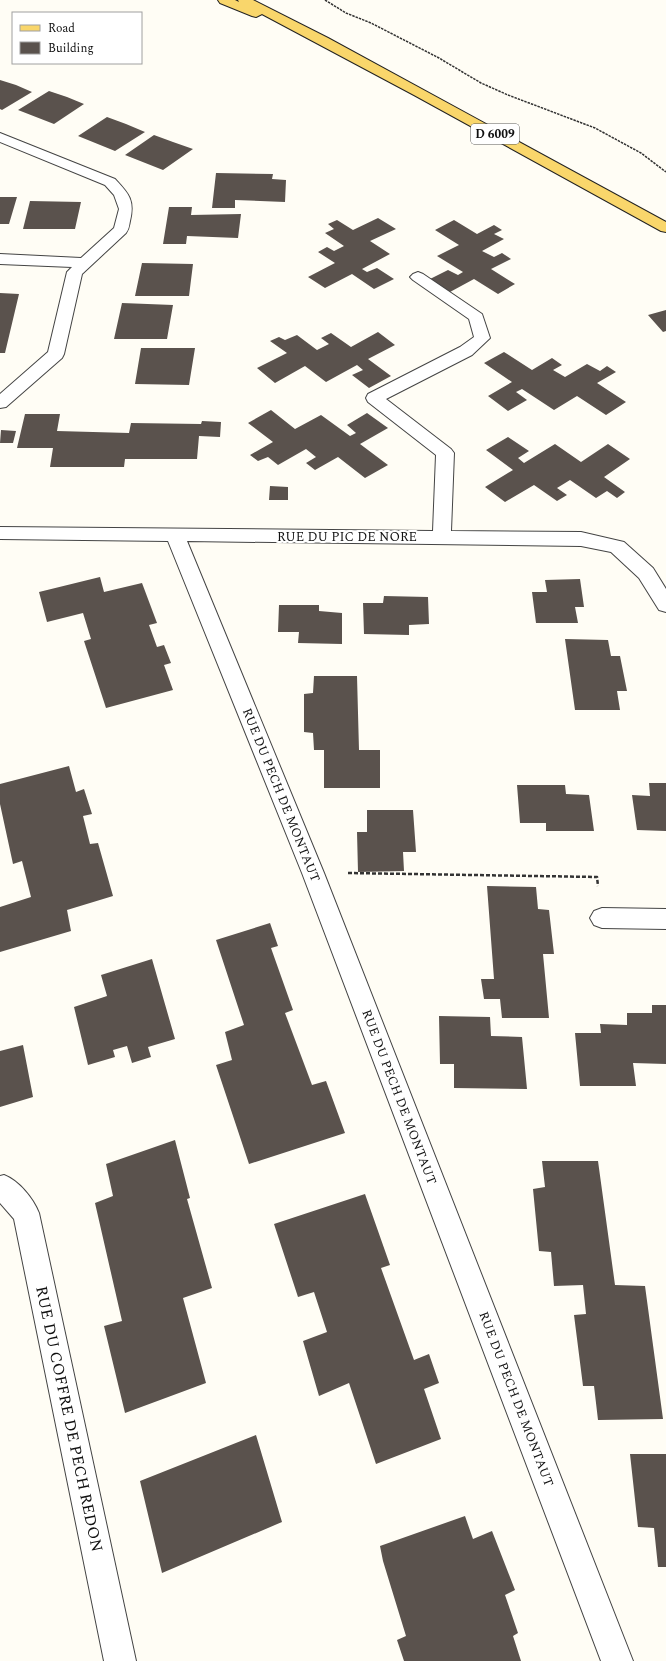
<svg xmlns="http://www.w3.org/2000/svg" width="666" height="1661" viewBox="0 0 666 1661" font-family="Spectral,serif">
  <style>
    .building { fill: #5a524d }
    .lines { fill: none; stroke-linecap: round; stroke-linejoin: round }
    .minor-casing { stroke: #444; stroke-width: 2 }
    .primary-casing { stroke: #222; stroke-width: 2 }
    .path-far1 { stroke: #333; stroke-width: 1.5; stroke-dasharray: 2.5 1; stroke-linecap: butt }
    .path { stroke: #333; stroke-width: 2.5; stroke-dasharray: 4 2; stroke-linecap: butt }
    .minor { fill: #fff; fill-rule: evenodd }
    .primary { fill: #f9d66b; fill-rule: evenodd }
    .labels { text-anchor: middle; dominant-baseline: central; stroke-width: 4; stroke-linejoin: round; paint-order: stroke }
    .shield { fill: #fff; stroke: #585858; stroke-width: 1 }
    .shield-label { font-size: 12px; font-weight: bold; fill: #111 }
    .street-label { font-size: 13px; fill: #111; stroke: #fff }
    .near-street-label { font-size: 16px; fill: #111; stroke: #fff }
  </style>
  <rect width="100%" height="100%" fill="#fffdf5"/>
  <path class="building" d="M0,80l16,5 16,7 -30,18 -2,-1z
    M49,91l18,6 17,7 -30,20 -36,-14z
    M107,117l19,7 19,8 -30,19 -37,-15z
    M154,135l19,7 20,7 -30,21 -38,-15z
    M216,173l57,1 -1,5 14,1 -1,22 -50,-2v8h-23z
    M0,197h17l-8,27h-9z
    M30,201l51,1 -6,27h-52z
    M169,207h23l-1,8 50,-1 -3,24 -51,-2 -1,8h-23z
    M378,218l18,11 -26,12 20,13 -28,15 5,3 10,-4 17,11 -20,10 -22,-15 -27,14 -17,-11 27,-14 -17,-11 9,-5 7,4 10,-5 -19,-13 9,-4 -6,-5 9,-4 16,10z
    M454,220l23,14 17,-9 8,5 -8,4 10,5 -22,12 12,6 8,-4 9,6 -20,10 24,15 -17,10 -24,-15 -24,13 -20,-13 18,-9 10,5 5,-3 -26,-16 22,-11 -24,-15z
    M142,263l51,1 -4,32h-54z
    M0,293l19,1 -14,59h-5z
    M122,303l51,2 -6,34h-53z
    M666,310v21l-3,1 -15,-17z
    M378,332l17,13 -27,14 23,17 -22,12 -17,-13 11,-5 -6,-5 -31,17 -21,-16 -30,17 -18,-15 30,-15 -17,-12 9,-4 6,3 12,-5 20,15 12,-6 -8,-6 10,-5 20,14z
    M141,348h54l-6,37 -54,-1z
    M504,352l28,18 20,-12 10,7 -9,5 12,7 22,-13 13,7 7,-5 9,6 -19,11 29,19 -20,13 -29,-19 -23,14 -32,-21 -6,3 11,8 -19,11 -20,-15 24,-14 -28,-19z
    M271,410l24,19 26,-14 29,21 6,-3 -9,-8 20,-12 21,15 -28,16 28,21 -23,13 -27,-21 -23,13 -9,-7 10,-6 -10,-8 -28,16 -10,-8 -10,4 -8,-6 23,-13 -25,-19z
    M25,414h35l-3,17 72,2 2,-10 70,1 1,-3 19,1 -1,15 -21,-1 -2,23h-72l-1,8h-74l3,-19h-36z
    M1,430l15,1 -3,12h-13z
    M508,437l21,14 -11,7 6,5 31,-19 26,18 27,-18 22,15 -26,18 21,15 -8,6 -10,-7 -11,7 -26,-18 -13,8 10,7 -10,6 -23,-16 -29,17 -20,-15 28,-17 -27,-20z
    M270,486l18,1v13h-19z
    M100,577l4,15 38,-9 15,40 -8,2 8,22 7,-2 7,18 -7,2 9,25 -67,18 -22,-67 7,-2 -8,-26 -36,9 -8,-30z
    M580,579l4,28h-9l3,16h-42l-4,-31h15l-2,-12z
    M384,596l44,1 1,27 -20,1v10l-45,-1 -1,-31h20z
    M279,605h40v6l23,2v31l-44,-1 1,-11h-21z
    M565,639l43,1 3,16h9l7,35h-10l3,19h-45z
    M314,676h43l2,74h21v38h-56v-38h-10l-1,-17 -9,-1v-38l9,-1z
    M69,766l7,26 8,-3 8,25 -9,2 7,28 8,-1 15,53 -46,14 4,21 -71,21v-45l31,-10 -9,-36 -9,3 -13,-60v-20z
    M649,783h17v48l-29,-1 -5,-35 18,1z
    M517,785h48l1,9 23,1 5,36h-48v-8h-26z
    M367,810h46l3,42h-13l1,19 -46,1 -1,-40h10z
    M487,886l49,1 2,22 11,1 5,44h-11l6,64h-47l-2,-19h-16l-3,-20h13z
    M270,923l8,23 -7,2 22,62 -8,3 27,72 14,-4 19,52 -96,31 -33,-99 16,-5 -7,-28 19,-7 -28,-85z
    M152,959l23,80 -27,8 3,10 -19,6 -5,-17 -14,4 2,7 -27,8 -14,-58 33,-11 -6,-21z
    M652,1005h14v59l-33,-1 3,23h-56l-5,-53h26l-1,-9 27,1v-12h25z
    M439,1016l51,1 1,19 31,1 5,52 -73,-1v-24h-14z
    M23,1045l10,52 -33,10v-56z
    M175,1140l15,58 -3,1 25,89 -29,10 23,85 -81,30 -21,-87 18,-5 -27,-118 18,-7 -7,-32z
    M542,1161h56l17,124 30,1 18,133 -65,1 -4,-34h-11l-9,-71 12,-1 -3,-29 -29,1 -3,-34 -12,-1 -6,-62 12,-2z
    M365,1194l25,71 -9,3 33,92 15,-6 10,29 -15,6 17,50 -65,25 -27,-81 -30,13 -16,-55 24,-9 -13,-40 -16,5 -24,-73z
    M256,1435l26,87 -120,51 -22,-92z
    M630,1454h36v113h-8l-4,-39 -16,-1z
    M465,1516l8,23 19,-8 23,59 -10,5 13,38 -5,3 8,25h-117l-7,-21 9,-4 -23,-75 -3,-15z"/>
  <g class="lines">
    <g class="minor-casing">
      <path id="minor" d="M0,133l115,46c14,15 20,21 15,42 -1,5 -1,8 -4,12l-44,41 -18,80 -2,4 -56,49 -6,1v-14l48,-42 19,-80 5,-5 -72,-3v-10l81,4 33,-30 5,-19 -5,-14 -9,-10 -105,-43z
        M418,272l5,2 59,40 8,24 -18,17 -86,44 65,50 3,4 -3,78 130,1 43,10 29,26 13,21v23l-7,-2 -20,-32 -28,-26 -30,-6 -394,-5 137,332 309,788h-32l-299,-788 -134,-332 -168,-2v-12l433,4 3,-76 -68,-53 -2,-4 2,-4 92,-47 14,-10 -5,-18 -56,-39 -3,-3 3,-3z
        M602,908l64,1v20l-64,-1 -8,-3 -4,-7 4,-7z
        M4,1175c15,6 29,23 35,38l97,448h-32l-90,-442 -14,-16v-27z"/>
    </g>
    <g class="primary-casing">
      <path id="primary" d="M218,0h17l4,2 -1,-2h15l75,38 338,184v10l-5,-1 -247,-136 -152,-81 -6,3 -4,-1 -32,-13z"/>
    </g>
    <path class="path-far1" d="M325,0l21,13 25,10 68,35 42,25 27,12 87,33 46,25 25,19"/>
    <path class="path" d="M348,873l249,4 1,9"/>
    <use href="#minor" class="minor"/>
    <use href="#primary" class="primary"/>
  </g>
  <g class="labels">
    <rect class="shield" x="471" y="124" width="48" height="20" rx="3"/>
    <g class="shield-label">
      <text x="495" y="134">D 6009</text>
    </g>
    <g class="street-label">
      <text x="347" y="537">RUE DU PIC DE NORE</text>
      <text transform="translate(281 795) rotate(68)">RUE DU PECH DE MONTAUT</text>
      <text transform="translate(399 1097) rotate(69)">RUE DU PECH DE MONTAUT</text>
      <text transform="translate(516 1399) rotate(69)">RUE DU PECH DE MONTAUT</text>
    </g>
    <g class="near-street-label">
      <text transform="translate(69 1419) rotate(78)">RUE DU COFFRE DE PECH REDON</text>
    </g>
  </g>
  <rect x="12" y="12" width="130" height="52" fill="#ffffff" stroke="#a0a0a0"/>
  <rect x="20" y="25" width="20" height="6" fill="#f9d66b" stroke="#a0a0a0"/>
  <text x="48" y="32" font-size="12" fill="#111111">Road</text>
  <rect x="20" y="42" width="20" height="12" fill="#5a524d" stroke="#a0a0a0"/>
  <text x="48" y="52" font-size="12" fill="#111111">Building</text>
</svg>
